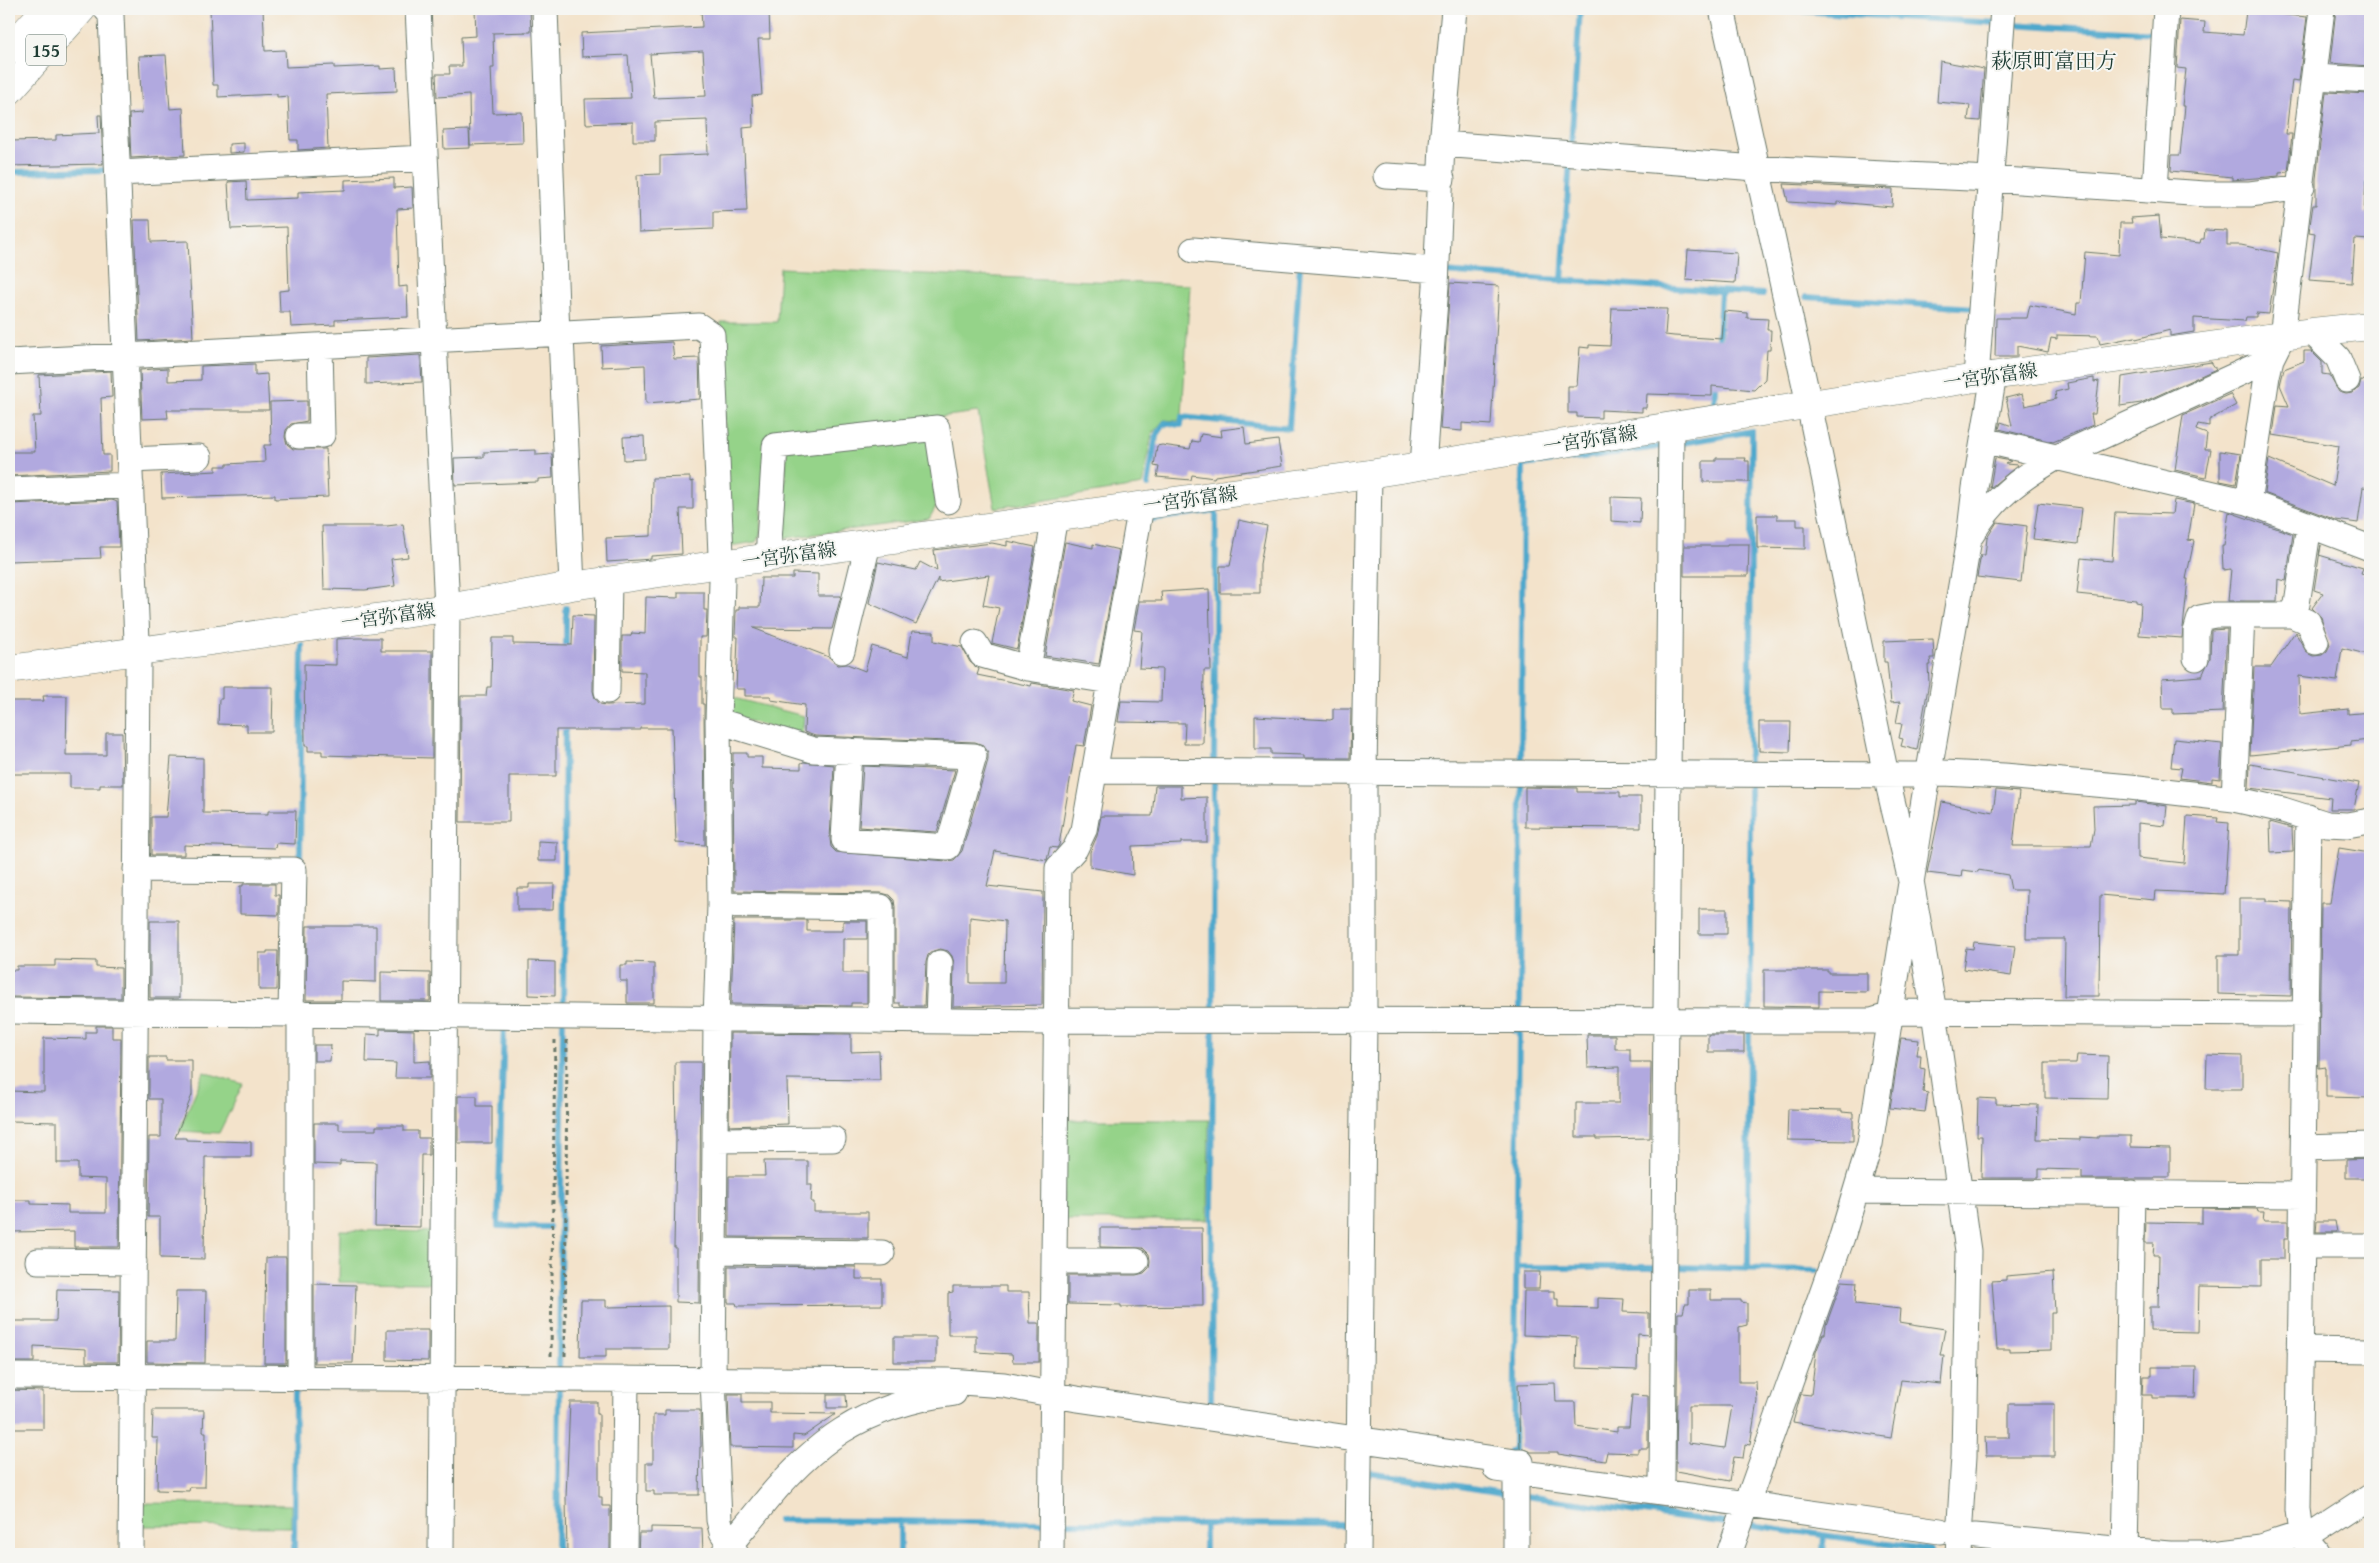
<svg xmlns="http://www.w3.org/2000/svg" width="2379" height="1563" viewBox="0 0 2379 1563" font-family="'Gentium Book Plus','Noto Serif JP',serif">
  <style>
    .green { fill: #95d389; stroke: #5a885e }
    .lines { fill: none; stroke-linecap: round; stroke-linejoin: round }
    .stream { stroke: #4fa8cc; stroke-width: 6 }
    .building { fill: #b1a9df; fill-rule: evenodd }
    .minor-casing { stroke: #697769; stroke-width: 27 }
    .major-casing { stroke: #697769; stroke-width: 29 }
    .highway-casing { stroke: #697769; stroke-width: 29 }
    .path { stroke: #697769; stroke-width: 3; stroke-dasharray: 4 4; stroke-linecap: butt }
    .minor { stroke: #fff; stroke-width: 25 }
    .major { stroke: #fff; stroke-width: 28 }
    .highway { stroke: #fff; stroke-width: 28 }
    .labels { text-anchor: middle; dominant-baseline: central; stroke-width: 4; stroke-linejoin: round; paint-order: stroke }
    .shield { fill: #f6f6f2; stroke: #60746d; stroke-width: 1 }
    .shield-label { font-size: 18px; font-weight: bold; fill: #1f3d34 }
    .street-label { font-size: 19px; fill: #1f3d34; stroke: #f6f6f2 }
    .quarter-label { font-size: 21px; fill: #1f3d34; stroke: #f6f6f2 }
  </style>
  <rect width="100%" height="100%" fill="#f6f6f2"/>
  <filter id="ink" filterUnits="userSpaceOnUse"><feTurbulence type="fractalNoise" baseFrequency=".02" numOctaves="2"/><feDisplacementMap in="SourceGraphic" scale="10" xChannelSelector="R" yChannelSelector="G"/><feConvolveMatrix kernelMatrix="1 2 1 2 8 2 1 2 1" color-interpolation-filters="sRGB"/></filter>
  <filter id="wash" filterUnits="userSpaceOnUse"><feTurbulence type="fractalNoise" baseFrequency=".0096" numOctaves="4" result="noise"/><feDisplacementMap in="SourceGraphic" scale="20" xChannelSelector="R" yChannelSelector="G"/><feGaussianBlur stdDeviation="1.12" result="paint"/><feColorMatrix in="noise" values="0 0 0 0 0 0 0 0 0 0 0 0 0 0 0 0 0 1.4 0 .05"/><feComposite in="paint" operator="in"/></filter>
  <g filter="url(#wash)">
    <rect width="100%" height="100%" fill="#f3e3cb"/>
    <path class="green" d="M780,268l410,17 -8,131 -4,5 -14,-1 -12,14 -9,51 -148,23 -17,-96 -211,27 -7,96 -4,7 -27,4 -8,-224h56z
      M931,439l8,62 -10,18 -143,19 -4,-4 5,-85z
      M730,697l74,19 -2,20 -67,-19z
      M204,1072l39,12 -24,49 -40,-2z
      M1063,1120h146l-1,100h-146z
      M340,1230l98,2 -1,51 -98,-1z
      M143,1503l148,2v22l-148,-1z"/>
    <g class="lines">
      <path class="stream" d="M1767,9l230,14
        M2011,24l147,9
        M1571,148l9,-139
        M9,172l99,-2
        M2358,185h12
        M1443,272l320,22
        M1562,281l8,-122
        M1806,297l169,11
        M1718,345l3,-53
        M1714,403l2,-25
        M1677,444l75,-13 -3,333
        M1148,485l8,-49 9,-13 16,2 1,-8 107,11 11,-163
        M1145,520l71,-10 -2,255
        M566,652v-44
        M1521,765l2,-300 142,-19
        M300,860l2,-215
        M563,1007l2,-285
        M1213,1009l1,-227
        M1520,1010l1,-229
        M1750,1011v-231
        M504,1022l-6,204 51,1
        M1517,1267h140
        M1673,1267l143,3
        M1748,1269l1,-239
        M559,1373l4,-350
        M1211,1410l2,-383
        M1510,1452h4l5,-421h-4
        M1368,1476v-4l135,21
        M1525,1496l201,27
        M779,1520l266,3
        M1058,1523l293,2
        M1750,1525l181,25
        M294,1554l1,-164
        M557,1554l2,-168
        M900,1554v-33
        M1205,1554v-29
        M1823,1554l1,-18"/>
    </g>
    <g id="blocks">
      <path class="building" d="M210,9h53l2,42 20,-1 1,17 48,-2v3l46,-2v3l16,-1 1,23 -71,3 2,54 -30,2v-10h-8l-2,-44 -11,1v-3l-59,3v-12h-5z
        M475,9h55l1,23 -38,1 1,35h-3l2,45 29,-1 1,31 -53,2 -1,-50 -32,2 -1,-23h14l-1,-8h13l-1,-29 15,-1z
        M701,9h68l1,30h-12l4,56 -10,1 1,31 -10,1 4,83 -34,1v17l-74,3 -2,-57 23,-1v-18l48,-2 -1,-34 -52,2v19h-22v-19l-47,2 -1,-25 46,-1 -3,-43 -46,2 -1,-24 121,-6zM703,51l3,45 -52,2 -4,-44z
        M2336,9h34v57l-40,-3z
        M2246,11l61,6 -8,64 -7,-1 -6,54h6l-4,38 -9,1v3l-47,4v-3l-61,-6 1,-16h8l5,-49h-3l4,-37 -9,-1 3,-48 25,2 -1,10 39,3z
        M166,55l4,54 13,-1 2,47 -54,3 -2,-44 13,-1 -3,-57z
        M1940,61l44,8 -4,52 -12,-1 2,-15 -33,-3z
        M2326,92l44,2v86h-4l-2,33 6,1v26l-15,-1 -3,44 -43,-3 6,-47 -6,-1 4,-27h3v-26z
        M98,115h3l2,49 -94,2v-25l47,-1v-5l43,-2z
        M469,130l1,18 -26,1 -1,-18z
        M244,143v9l-15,1v-9z
        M394,178v10l18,-1 1,21 -16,1 2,78 8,-1 1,31 -73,3v5l-44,2 -1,-15h-10l-1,-21 10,-1 -2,-63 -56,2 -3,-47 18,-1 1,19 51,-2v-6l47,-2v-10z
        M1784,184l109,5 -1,18 -55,-5v3l-49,-3z
        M2159,216l2,23 39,4 1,-4h3l1,-9 22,1v14h14l37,8 -9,61 -13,-1v4h-10l-1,4 -51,-3v14l-24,4v-6l-34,9 -1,-2 -35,7 -2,-8 -41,-1v4l-6,-1 -3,14 -31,-6v11h-22l1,-39h31l3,-13 46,9 1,-11h4l4,-51 34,3 1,-32h12l-1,-5z
        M134,220h16l1,22 37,-1 5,97 -54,3z
        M1688,250l49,3 -2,30 -49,-3z
        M1450,283l49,3 -8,139 -29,-2v8l-22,-2z
        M1612,308l55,1 -2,26 9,1 48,3 2,-28 23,2v5l21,1 -1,11h4l-1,20h-3l-2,29 -11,11 -42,-4v10l-65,-2 -1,14h-4v4l-41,-2v8l-24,-1v-4h-9v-27h9l3,-39 9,1v-3l21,1z
        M672,342l2,17 25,-1 1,41 -54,4 -1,-38 -43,2 -1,-21z
        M2304,351h7l11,11v12l7,1 10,17 7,2 6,-1 7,-5 2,-8 9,1v107l-7,-1 -5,36 -22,-3 -72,-27 5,-34 64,27 6,-40 -66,-11 4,-30 12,1 -9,-21 4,-16 20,-8z
        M420,355l2,27 -56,2v-26z
        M2211,362l5,7 -75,34 -21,3 2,-29z
        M255,364v11l12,-1 2,36h-102l1,8 -26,1 -2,-49 28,-2v13l33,-1v-14z
        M111,371l1,26 -11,1 2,57h7v16l-101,5v-24h26l-2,-36h8l-2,-41z
        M2094,378v4l5,-1 -4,33h-4l2,11 -40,17 -54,-13 2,-7 11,4 -6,-28 16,-4 3,12 31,-7 -1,-7 13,-3 -1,-6z
        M2230,394l6,11 -27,15v6l-11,-2 -2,6 11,4 -2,15h6l-5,28 -31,-7 8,-55z
        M307,401v20l-16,3 -5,6 -1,7 2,7 6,5h33l2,48 -53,2v-4l-113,3 -1,-24 55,-3v-5h11v-2l38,-2 -1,-17h7l-1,-43z
        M1244,427l2,17 32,-4 4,26 -67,10 -1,2 -22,-3 -1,5 -34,-3 2,-10 -5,-1 3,-20 5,-1 28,4 2,-8 7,1 2,-8 21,3 -1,-7z
        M644,436l1,23 -21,1 -1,-23z
        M536,450v5l16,-1 1,24 -15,1v3l-83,3 -1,-27 30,-1v-5z
        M2220,451l21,3 -5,30 -16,-3z
        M1716,458h30l-1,3h4v21h-46v-21h13z
        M1995,458l16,3 -6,3 13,1 -28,23z
        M690,477v5l3,-1v28h-13l2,45 -31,2v3l-13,1 -31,2 -1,-24 45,-2 1,-58z
        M1611,497l30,1 -1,25 -29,-2z
        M112,500l5,2 2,45h-19l1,11 -92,3v-57z
        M2174,500l20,4 -6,36 6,1 -8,38h2l-6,59 -43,-3 2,-32 -5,-1v-2l-59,-6 4,-36 31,3 3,-49 57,2z
        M2038,503l44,5 -4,36 -45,-5z
        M2229,512l64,22 -7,47 -8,-2 -1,22h-49l3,-32 -8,1 -1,-24h2z
        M1757,515h20v4h20v7h8v23l-48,-1z
        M1239,520l28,6 -7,38v29h-40v-27h10z
        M1997,522l30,4 -6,56 -44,-5 4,-22h4l2,-17z
        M403,524l5,33 -17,2 4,27 -30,4 -41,-1 -2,-63h65z
        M1007,541l28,6 -18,102 -25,-6 7,-35 -16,-3 6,-30 -51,7v-4l-22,46 -47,-21 9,-41 38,8 4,-8 17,9 -3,-21 58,-7 15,3z
        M1065,542l28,6v-4l26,6 -20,114 -54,-8z
        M1727,544h22l-1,32h-64v-30h43z
        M2321,545l-2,10 44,13 -2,5 9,3v79l-28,-7 -5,33 -38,-5 1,38 48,-5v5l22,-2v28l-19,2v3l-101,10 4,-88h17l24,-35 12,21 6,3 9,-1 5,-4 3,-6 -9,-28 -9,-9 11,-15 -9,-3z
        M793,573l25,1v22h23l-9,33 -79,-1 76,29 9,8 9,-1 18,7 7,-25 36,11 4,-26 22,1v9l28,6 8,15 9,7 -2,6 54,11 1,-3 42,7 -3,11 20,5 -7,40 -8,-1 -17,100 -2,3 -7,-1 -3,13 -52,-9 -8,35 56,6 -1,113 -89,2 1,-44 -2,-7 -4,-5 -8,-2 -7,2 -5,4 -2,7 -2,44h-24v-3h-5v-96l-1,-7 -5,-5 -8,-2 -147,-2 -1,-138h14v4h15v11l39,1v-6l3,-1 30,3 -4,74 1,8 5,5 111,9 7,-1 8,-9 26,-91v-8l-5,-7 -8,-3 -160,-6 -11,-4 1,-27 -34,-5v-4h-26v-7h-9l2,-52h-3l1,-27h3v-3h21l1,-29h32zM970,917l35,4 -1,62h-34z
        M1209,589l2,81h-7l-1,74h-19l1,-21 -67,-1 3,-21 40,1 1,-33 -23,-1 3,-37 -8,-1 5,-29h23l-1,-9z
        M678,592h26v18h3l-1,27h-6v40h2v27h2l1,141 -29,-2 -4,-115h-32v2h-84v46h-47v46h-49l1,-126h25l1,-9h4l1,-49h21v6l59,1 1,-30 21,1 -1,75 2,7 5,6 6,1 39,-1v-32l-23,-1v-35h9l1,-3 13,1 1,-37 32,1z
        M2227,629l-4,83 -50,2v-5h-10l-1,-30 40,-3 8,-18 1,-28z
        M357,638h24v13h51v107l-110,-3v-4h-14v-5h-3l-1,-82 32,1v-26z
        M1933,639l1,19h-4l1,7h-3l1,17 -12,68 -16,-4 2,-7 -4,-1 3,-14 -6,-1 4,-21 -9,1 -4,-41h-3v-21z
        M222,687h51l-1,45h-25v-7l-29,-1 1,-25h3z
        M43,696h24l-1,59h40v-22h16l1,52h-23v3h-30v-14h-61v-73h35z
        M1333,709h18l-1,49h-46v-3l-33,-1v-5h-16v-33l75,4 3,-1z
        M1759,722h32l-1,30 -31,-1z
        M2174,739l48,5 -2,35 -8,-1v4l-32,-4 2,-10 -11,-1z
        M171,757l32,1v55l65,1v-3h28l-1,33 -19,-1 -1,5 -91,-3v10h-33v-38h15z
        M2250,764l109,19 -5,26h-24l1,-11 -82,-10z
        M863,766l92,4 -18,62 -78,-5z
        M1155,786h26v12l26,-1v45h-26v2l-49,2 1,29 -43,-8v-15l7,-16 4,-20h51z
        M1525,787l52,1v4h43v5h21v31l-116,-1z
        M1996,790l23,2 -6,54h78l3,-17 -1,-23 42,-1v-3l32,4 -2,20 -27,-3v35l46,5 3,-47 31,2 -1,4 12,1 -5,71 -68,-3 -1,9 -55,-5 -1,101h-35l1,-57h-39l1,-49h-16l-3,-15 -30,-5v2l-16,-2 -1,7 -34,-4 15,-71 51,10z
        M2270,822l22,6 1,24 -22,1z
        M538,841l19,1v19h-19z
        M2339,848l31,5v245l-44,-1v-30l-7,1 2,-165h9z
        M243,884h32v11h4v20l-39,-1v-28h3z
        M529,884h25l-1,26h-36v-22h12z
        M2239,898h27v3l26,1 -1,94 -73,-2v-39h21z
        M1699,909h28v25h-28z
        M734,920h73v11h36v-10h24v18h-24v34h24v30h-16v3l-120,-2z
        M150,921h29v77h-29z
        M307,926h69v56l-35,-1v19h-35z
        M1974,942l41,4 -4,30 -48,-7 3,-21 7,1z
        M267,951h11l-1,39h-18v-37h8z
        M55,960l41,1v6l25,1v30l-112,-1v-27h8v-4h38z
        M529,961l26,1v34l-26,-1z
        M627,962l27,1v40h-27v-22h-7v-16h7z
        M1764,970h64v3h39v19l-48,-1v16l-55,-1z
        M381,972l49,1v28h-49z
        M96,1026h16v12h9l-2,209h-45v-16l-65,1v-32h22v4l37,1v8h38v-34l-28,-1v-15h-21v-41l-48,-1v-30l35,1v-54l42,1v-7h10z
        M380,1029l34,1v32l16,-1v17h-35l1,-15 -30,-1 1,-28 13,1z
        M730,1033l121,1v18l28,-1 1,29 -93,-1 1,45 -59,2z
        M1587,1035h28v14h15v13h21l-1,76 -53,1v-2h-21v-34h43v-36l-31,1z
        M1708,1035h36v17h-36z
        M1901,1038l18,2 -2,15h4l-1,13 5,1 -2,23 5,1 -3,19 -35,-4z
        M314,1045h17l-1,16h-16z
        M2077,1055l31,1 -1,43 -62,-1v-35h31z
        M2207,1055l35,1v33h-36z
        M149,1057h17v3h26v35l-17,43h11v2l65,2v15h-46l-1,102 -44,-1v-41h-12l1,-80h12v-38h-12z
        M675,1062h26l-2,241 -23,-1v-55h-2l2,-108z
        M458,1096h19v10h15v37h-34z
        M1978,1098l18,1v5l42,1 -1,34 43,1v-3l18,1v-2h33v11l39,1v29h-16v2h-72v-8l-2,-1 -41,-1v9h-58l1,-42h-5z
        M1788,1109l54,1v2l11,1v28l-66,-1z
        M314,1123h25v7h37v-4h28v5h14v7h11v17h-8l-1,72 -45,-1 1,-64 -36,-1v4l-26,-1z
        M2370,1159v19h-24v-18z
        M764,1161h44v24h4l-1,17h3v10h54v26l-139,-1v-61h36z
        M2202,1208l55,1 1,3h6l-1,9h25v18h-4v20h-23v28l-62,-1 -1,46 -48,-1v-24h8l1,-52h-6l1,-12h-9l1,-21 56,1z
        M2317,1221h18l2,11h-21z
        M1100,1228h102l1,78 -82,1v-2l-53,-1v-29h68l8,-2 5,-5 1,-7 -1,-7 -6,-6 -43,-1z
        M272,1257h14v106h-22l2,-105z
        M728,1266l128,1v12h26v26l-145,1 -1,-3h-8z
        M1523,1272h17l-1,17h-16z
        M2053,1272l2,41h-4v37l-41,1v-2h-13l-5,-68 14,-1v-4z
        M1842,1281l15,1 -2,22 45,5 -1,13 46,7 -5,26h4l-3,29 -40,-4 -10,58 -98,-16 8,-28 10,1 5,-43 7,-18h2l1,-9z
        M314,1284l42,1 -3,78h-39z
        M953,1286h53v6h23l1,31h9v39h-26l-1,-8 -36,-2v-17h-28v-42l5,-1z
        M57,1289l62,1 -1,72h-32v-13l-52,-3v16h-24l-1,-41h47z
        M1689,1290h22v10h30v2l6,1v22l-8,2v55h17l1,19 -7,44 -5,-1 -2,14 -9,-1 -4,24 -54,-10 2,-158h5l2,-9h4zM1689,1406h43l-7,42 -36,-5z
        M176,1291h30l-1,72 -58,-1v-21h28z
        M1524,1291h31v8h3v8l40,1v-10l26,1 -1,13 26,1v22l-11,-1 -1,36 -61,-2 1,-31 -54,-2z
        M581,1300h25v7l63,-1v43h-63v8h-26z
        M387,1330h41v31l-41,-1z
        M894,1337h42v25h-42z
        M2152,1367h44l-1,31h-43v-3h-10l1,-19h9z
        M1555,1383l1,19h19l1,24 41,6v-5h12l3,-32 16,1v52h-10v5l-31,-1 -2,9 -47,-7v-2h-27l-11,-4 -2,-64z
        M9,1390l34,1v38h-34z
        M728,1394h14v8h28v11l66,1 -32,22 -11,-1v13l-63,-1z
        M827,1395h19l1,13h-20z
        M570,1402h27v12h2v83h3v9h8v48h-43l-1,-57z
        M2009,1404h45v52h-68l-1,-19h24z
        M153,1410h51l-1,22h3l-1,55h-15l-1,4 -32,-1 1,-52h-6z
        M665,1410h35l1,37h-1l-1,48h-45v-4h-8v-28h7v-48h12z
        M651,1527l51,1 1,26h-65l1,-21h12z"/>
    </g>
  </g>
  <g filter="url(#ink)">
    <use href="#blocks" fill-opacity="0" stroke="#697769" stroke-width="1"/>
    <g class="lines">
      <g class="minor-casing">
        <path id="minor" d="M106,9l5,6 27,650 -7,889
          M418,9l29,599 -6,946
          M545,9l12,326
          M1722,9l87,395 77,371 25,106 23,131 34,239 -4,205 -6,98
          M2314,77l56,3
          M1442,144l314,24 235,11 214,15h45l52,-7
          M118,173l307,-15
          M1386,176l56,3
          M2155,190l11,-181
          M1193,250l243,20
          M2312,332l26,26 9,22
          M561,335l11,251
          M9,362l690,-36 13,9 10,245 -4,141 2,184 -4,114 -3,360 6,141 3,12 14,22
          M1976,378l27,-369
          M299,436l23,-1 -2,-88
          M1983,440l265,62 122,46
          M130,460l69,-3
          M1423,466l13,-180 6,-142 12,-135
          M9,490l122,-5
          M2248,502l19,-126 4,-17 11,-22 40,-328
          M1972,534c21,-36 49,-56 85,-77l214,-98
          M768,558l7,-112 162,-18 11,73
          M2292,615l5,-11 12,-79
          M975,643l7,12 46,13 82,13
          M842,651l26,-107
          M2196,658v-26l4,-14 15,-3h77l16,7 8,20
          M1028,668l27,-151
          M607,691l2,-111
          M718,721l95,29 161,6 -26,91 -104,-7 5,-89
          M1095,771l816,4 32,-2 61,3 126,11 104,12 49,11 44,14 20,1 23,-4
          M2234,799l8,-183
          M2308,817l-10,693 3,24 17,20
          M136,869l158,1 -3,143
          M720,905l161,2v114
          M9,1011l1037,11 10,-2 816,1 29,-9 405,2
          M300,1013v365
          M938,1020l2,-57
          M716,1140l117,-1
          M2304,1147l66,-2
          M1857,1191l446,4
          M2302,1246h68
          M716,1251l166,2
          M38,1261l96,1
          M1054,1261h82
          M2300,1350l70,1
          M9,1376l939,5 56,4 73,14 439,63
          M1496,1469l444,62
          M1662,1480l9,-1054
          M1975,1536l194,18
          M624,1554l2,-175
          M723,1554c10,-14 23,-28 34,-42 56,-71 106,-107 197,-119
          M1051,1554l7,-686 17,-19 9,-19 57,-324
          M1358,1554l6,-534v-248l5,-298
          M1516,1554v-92h5
          M1729,1554l113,-317 28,-93 54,-344 45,-261 6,-51 19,-113
          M2125,1554l7,-361
          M2172,1554h32l57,-7 40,-13 14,-1 55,-36"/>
      </g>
      <g class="major-casing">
        <path id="major" d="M9,669l438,-61 125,-22 149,-22 648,-90 607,-96 336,-46 58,-6"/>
      </g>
      <g class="highway-casing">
        <path id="highway" d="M9,50l37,-41
          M9,91l73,-82"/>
      </g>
      <path class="path" d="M551,1356l4,-316
        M565,1356l2,-316"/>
      <use href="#minor" class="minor"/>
      <use href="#major" class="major"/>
      <use href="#highway" class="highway"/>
    </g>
  </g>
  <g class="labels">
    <rect class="shield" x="26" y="34.5" width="40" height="31" rx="4"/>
    <g class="shield-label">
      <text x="46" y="50">155</text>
    </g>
    <g class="street-label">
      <text transform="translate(1990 376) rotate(-8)">一宮弥富線</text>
      <text transform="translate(1590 439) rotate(-9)">一宮弥富線</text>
      <text transform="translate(1190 499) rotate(-8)">一宮弥富線</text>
      <text transform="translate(789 555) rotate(-8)">一宮弥富線</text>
      <text transform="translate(388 616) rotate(-8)">一宮弥富線</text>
    </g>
    <g class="quarter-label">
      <text x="2054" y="60">萩原町富田方</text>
    </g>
  </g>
  <rect width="2379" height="1563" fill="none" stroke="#f6f6f2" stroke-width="30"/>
</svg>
